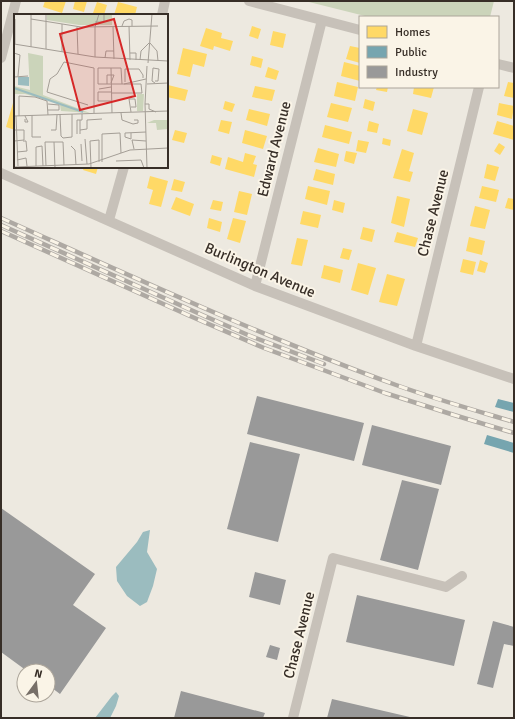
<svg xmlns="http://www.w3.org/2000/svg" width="515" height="719" viewBox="0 0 515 719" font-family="Signika,sans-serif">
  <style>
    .green { fill: #cbd4ba }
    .water { fill: #9bbcbf }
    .homes { fill: #ffd966 }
    .public { fill: #76a5af }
    .industry { fill: #999 }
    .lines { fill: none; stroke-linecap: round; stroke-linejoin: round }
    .minor { stroke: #c7c1b9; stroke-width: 10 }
    .rail-casing { stroke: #aea9a3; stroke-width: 4.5 }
    .rail { stroke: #faf4e7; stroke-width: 3; stroke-dasharray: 9; stroke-linecap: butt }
    .labels { text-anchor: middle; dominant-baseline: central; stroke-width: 4; stroke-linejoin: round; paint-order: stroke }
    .street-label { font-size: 15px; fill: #372e27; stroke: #faf4e7 }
    .inset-river { fill: none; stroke: #9bbcbf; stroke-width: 2 }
    .inset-road { fill: none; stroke: #a49e96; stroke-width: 1 }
    .view { fill: #d62828; fill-opacity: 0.15; stroke: #d62828; stroke-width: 2 }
    .inset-edge { fill: none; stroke: #372e27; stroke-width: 2 }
  </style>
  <rect width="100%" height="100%" fill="#ede9e0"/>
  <path class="green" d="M305,1h189l-4,16h-121z"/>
  <path class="water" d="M150,530l-3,22 10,17 -4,17 -6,16 -7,4 -13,-10 -10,-15 -1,-14 21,-25 6,-10z
    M116,692l3,4 -3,10 -6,12h-15l17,-22z"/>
  <path class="homes" d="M45,1h21l-4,12 -19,-6z
    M75,1h12l-3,11 -11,-3z
    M97,2l10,3 -3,10 -11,-2z
    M118,2l19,5 -2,8h-21z
    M252,26l9,3 -3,10 -9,-3z
    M206,28l16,5 -1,5 12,3 -3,10 -16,-5 -1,4 -13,-4z
    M273,31l13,3 -3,14 -13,-3z
    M350,46l10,2v15l-14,-4z
    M183,48l24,6 -3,13 -11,-3 -3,13 -13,-3z
    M252,56l11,3 -2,9 -11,-3z
    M344,62l16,4v15l-19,-5z
    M268,67l11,4 -3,9 -11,-3z
    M337,82l21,5 -3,14 -21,-5z
    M508,82l6,1v15l-10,-2z
    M168,85l20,5 -3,11 -18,-4z
    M255,86l20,4 -3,11 -20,-4z
    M377,87h11l-1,5 -11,-2z
    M414,87h20l-3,11 -18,-4z
    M365,99l10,3 -2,9 -10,-3z
    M225,101l10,3 -3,8 -9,-3z
    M13,103h2v27l-9,-3z
    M331,103l21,5 -4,14 -21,-5z
    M499,103l15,3 -2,13 -15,-4z
    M249,109l21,5 -3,12 -21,-6z
    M413,109l15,4 -6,22 -15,-4z
    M221,120l11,2 -3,12 -11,-3z
    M369,121l10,3 -2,9 -10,-2z
    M497,121l17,5v14l-21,-6z
    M325,125l27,7 -3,12 -27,-7z
    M175,130l12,3 -3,10 -12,-3z
    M245,130l22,6 -4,13 -21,-6z
    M383,138l8,2 -1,6 -8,-2z
    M358,140l11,2 -3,11 -10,-2z
    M499,143l6,4 -5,8 -6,-4z
    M318,148l21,6 -3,13 -22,-5z
    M402,149l12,4 -5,18 4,1 -3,10 -17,-4z
    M346,151l11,2 -3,11 -10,-3z
    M245,153l11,3 -3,8 4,1 -3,12 -29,-8 3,-12 15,5z
    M212,155l10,3 -2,8 -10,-3z
    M487,164l12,3 -4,14 -11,-3z
    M84,167h14l-2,7 -13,-4z
    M316,169l19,5 -2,11 -20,-5z
    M150,176l18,5 -7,26 -12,-3 4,-14 -6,-2z
    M174,179l11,3 -3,10 -11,-2z
    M308,186l22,5 -3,14 -22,-6z
    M482,186l17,4 -3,12 -17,-4z
    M239,191l13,3 -5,21 -13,-3z
    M397,196l13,3 -6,28 -13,-4z
    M176,197l18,7 -4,12 -19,-7z
    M508,198l6,1v11l-9,-2z
    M213,200l10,2 -2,9 -11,-2z
    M334,200l11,3 -2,10 -11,-3z
    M475,206l15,4 -5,19 -15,-3z
    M303,211l18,4 -3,13 -18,-4z
    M209,218l13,4 -2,10 -13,-4z
    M233,218l13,3 -6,22 -13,-4z
    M363,227l12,3 -3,12 -12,-3z
    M397,232l21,6 -3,9 -21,-5z
    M469,237l16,4 -3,14 -16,-4z
    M297,238l11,2 -6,26 -11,-2z
    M343,248l9,2 -3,10 -9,-2z
    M463,259l13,3 -3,13 -13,-3z
    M480,260l8,3 -3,10 -8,-2z
    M358,263l18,5 -8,27 -17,-5z
    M324,265l19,5 -3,13 -19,-5z
    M387,274l18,5 -8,27 -18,-4z"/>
  <path class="public" d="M498,399l16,4v9l-19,-5z
    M487,435l27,8v10l-30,-9z"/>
  <path class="industry" d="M257,396l107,27 -10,38 -107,-27z
    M372,425l79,21 -10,39 -79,-20z
    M250,442l50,12 -22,88 -51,-13z
    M402,480l37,9 -21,81 -38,-10z
    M1,508l94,66 -22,31 33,23 -46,66 -12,-9v-14h-21l-26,-19z
    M255,572l31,8 -6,25 -31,-8z
    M357,595l108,25 -11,46 -108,-24z
    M493,621l21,6v19l-10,-2 -11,44 -16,-4z
    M270,645l10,3 -3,12 -11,-3z
    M181,691l84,22 -2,5h-89z
    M332,699l78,18v1h-83z"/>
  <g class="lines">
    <path class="minor" d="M249,1l111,29
      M162,15l3,-14
      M1,58l15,-57
      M498,64l16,4
      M1,173l254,113 161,60 98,33
      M109,220l15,-53
      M255,286l67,-266
      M416,346l63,-259
      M293,718l40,-160 113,29 16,-11"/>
    <g class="rail-casing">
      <path id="rail" d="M1,218c130,58 260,118 395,167 39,14 78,25 118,37
        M1,225l199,89 48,21 76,29
        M1,231l189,85 74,32 121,45 69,22 60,18"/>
    </g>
    <use href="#rail" class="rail"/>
  </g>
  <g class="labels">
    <g class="street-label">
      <text transform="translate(274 149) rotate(-76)">Edward Avenue</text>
      <text transform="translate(433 213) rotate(-76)">Chase Avenue</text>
      <text transform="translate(260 270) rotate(23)">Burlington Avenue</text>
      <text transform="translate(299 635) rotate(-76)">Chase Avenue</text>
    </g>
  </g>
  <g transform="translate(14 14)">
    <rect width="154" height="154" fill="#ede9e0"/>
    <path d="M33,0h65v11h-33l-32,-5zM14,39l15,3v39l47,18 -29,-2 -1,-6 -5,-3 -30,-8h-11v-8l16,4zM123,80h7l-1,17h-6zM140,106h14v9l-11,1 -1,-7h-9z" fill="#cbd4ba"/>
    <path d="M4,63h11v9l-11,-1z" fill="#9bbcbf"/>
    <path class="inset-river" d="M0,74l69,24"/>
    <path class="inset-road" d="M32,0v35M17,5l50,8 77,-1M81,8h9v-8M48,10v28M108,12l2,-5 5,-2 3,1v6M115,12l1,34M63,13l1,27M99,13l1,32M136,29l7,8 1,10M0,30l81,13 73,4M1,30v-25M17,33v-33M0,39l6,2 -2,21M116,39h6v7M81,43v-30l4,-13M91,44l1,-7h8M126,46l1,-9 8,-8M134,49l4,-49M97,54l1,45M0,63l14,-1M141,67h3l1,-12 -6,-1 -1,13 3,2M111,68v-13h14l4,6v3M93,70v-9h7l-3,8M108,70l-1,-16h-23v16h26l22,-5M133,70l21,-1M85,75l12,-2M97,78h-13v9h13M97,79h31l-1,-9h-17M34,90l11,1v5h-11M131,90h4v5l7,3M74,91l-41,-13 3,-13 7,-5 7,-12 30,6v45M117,98l-2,-13h6l1,8h-5M107,99l1,7 11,4 5,-1v-3h-4M18,101v22h9M46,101l1,21 2,2 9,-1v-23M0,102l154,-5M2,102l2,50M5,102v-20l16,1 12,4 1,14M11,102l3,6h-3v-3M66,106v14M0,116h10v10l-10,1M37,116h5l1,-15M66,116l7,-1v-9l15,-1M117,119v6l-6,-2v-4l21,-1M63,120v-14h5v-6M71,125l2,25M40,128h9l1,23M67,130l1,17M57,132l4,4 1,15M120,135l-2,-9 14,1M3,138l10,-1 -1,-10h-3M3,146l9,-2 1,8M102,147l25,-1 3,8M88,148v-28l18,-1 1,20M22,152v-19l6,-1 1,20M32,152l-1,-24h9l1,26M0,153l75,-3 41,-14 38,-2M77,154l-1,-27 9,-1v22M133,154l-2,-64 2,-38"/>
    <path class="view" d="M100,5l21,77 -55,14 -20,-76z"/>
    <rect width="154" height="154" class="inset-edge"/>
  </g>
  <rect width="515" height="719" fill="none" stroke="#372e27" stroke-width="4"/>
  <rect x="359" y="16" width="140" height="72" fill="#faf4e7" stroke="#aca59a"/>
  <rect x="367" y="26" width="20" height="12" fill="#ffd966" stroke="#aca59a"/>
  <text x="395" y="36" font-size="12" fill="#372e27">Homes</text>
  <rect x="367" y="46" width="20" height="12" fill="#76a5af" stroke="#aca59a"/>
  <text x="395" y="56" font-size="12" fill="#372e27">Public</text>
  <rect x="367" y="66" width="20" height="12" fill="#999999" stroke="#aca59a"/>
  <text x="395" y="76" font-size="12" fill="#372e27">Industry</text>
  <g transform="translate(36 683) rotate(15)"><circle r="19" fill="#faf4e7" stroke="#aca59a"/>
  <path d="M0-3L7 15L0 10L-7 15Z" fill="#776f68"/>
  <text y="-6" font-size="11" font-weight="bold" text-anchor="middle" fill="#372e27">N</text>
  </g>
</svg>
